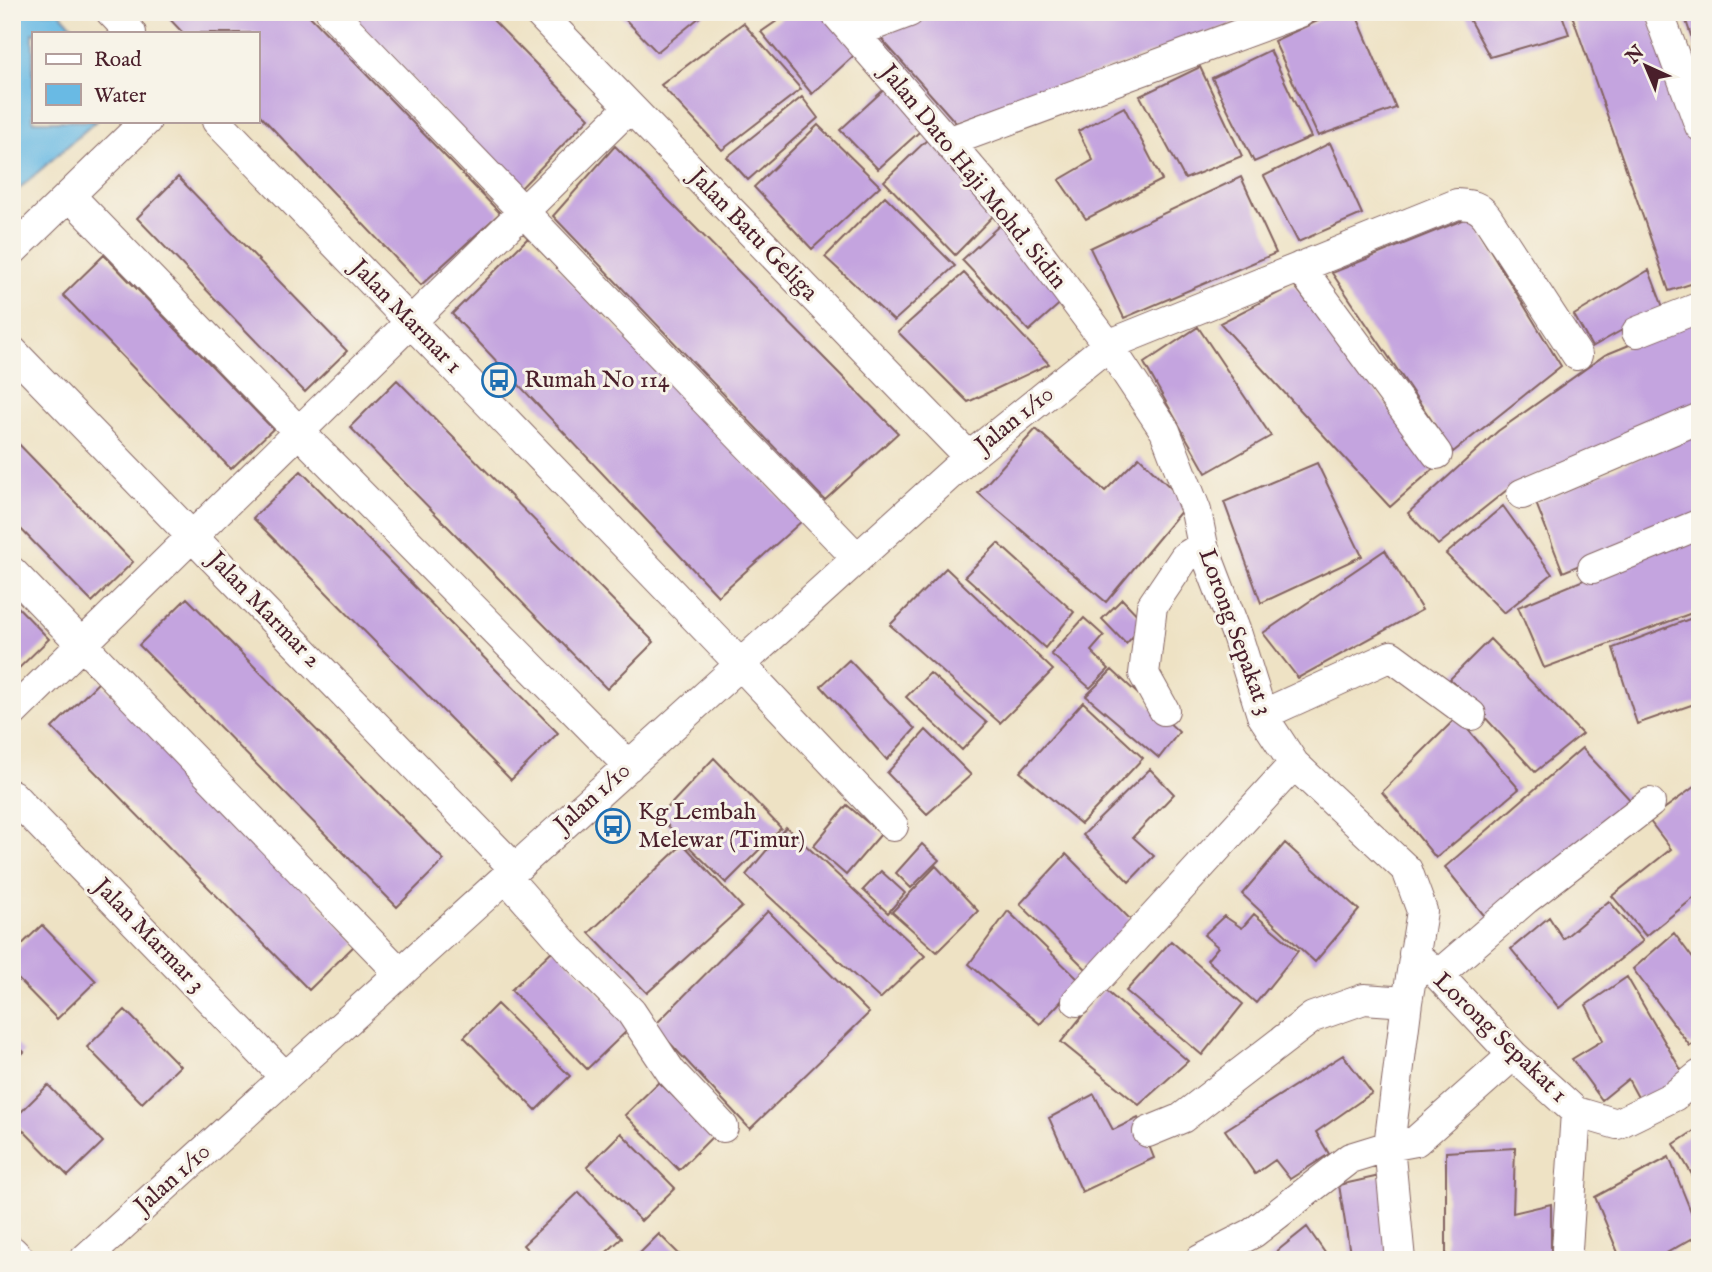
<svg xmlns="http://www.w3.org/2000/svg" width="1712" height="1272" viewBox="0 0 1712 1272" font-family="'IM FELL English',serif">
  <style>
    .water { fill: #69bae4; stroke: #5a6c88; stroke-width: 2 }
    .building { fill: #c4a4df }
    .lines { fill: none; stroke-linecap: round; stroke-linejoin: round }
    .minor-casing { stroke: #836361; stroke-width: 32 }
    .minor { stroke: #fff; stroke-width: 30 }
    .labels { text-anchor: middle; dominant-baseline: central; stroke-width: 6; stroke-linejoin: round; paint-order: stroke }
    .street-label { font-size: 24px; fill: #4a1f2b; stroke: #f7f3e8 }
    .poi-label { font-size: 24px; fill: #4a1f2b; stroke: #f7f3e8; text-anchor: start }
  </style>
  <rect width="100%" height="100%" fill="#f7f3e8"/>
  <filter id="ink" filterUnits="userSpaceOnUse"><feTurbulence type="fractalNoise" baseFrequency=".0143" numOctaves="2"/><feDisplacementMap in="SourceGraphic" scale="14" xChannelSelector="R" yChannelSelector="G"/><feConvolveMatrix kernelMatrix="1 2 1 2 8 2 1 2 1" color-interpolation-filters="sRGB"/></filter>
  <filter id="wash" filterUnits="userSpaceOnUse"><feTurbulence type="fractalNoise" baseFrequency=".00686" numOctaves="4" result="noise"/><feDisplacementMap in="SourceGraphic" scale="28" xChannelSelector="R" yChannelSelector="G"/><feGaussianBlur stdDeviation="1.57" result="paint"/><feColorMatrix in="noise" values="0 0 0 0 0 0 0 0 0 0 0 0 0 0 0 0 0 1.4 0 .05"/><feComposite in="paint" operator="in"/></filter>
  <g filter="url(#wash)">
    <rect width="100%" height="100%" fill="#eee2c4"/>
    <path class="water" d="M12,12h47l20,21h-46v88h63l-84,74z"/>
    <g id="blocks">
      <path class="building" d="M163,12h143l194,201 -79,72 -164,-173v-79h-74z
        M348,12h137l104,106 -70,72z
        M618,12h88l-49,40z
        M790,12h37l35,36 -50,46 -51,-62z
        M944,12h322l-310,111 -77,-87z
        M1337,12h18l41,96 -78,28 -44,-95z
        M1465,12h96l8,22 -79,23z
        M1571,12h76l53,141v128l-31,10z
        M1683,12h17v47h-1z
        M743,23l58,66 -79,61 -61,-65z
        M1270,50l41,87 -57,25 -42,-84z
        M1200,67l42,89 -57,23 -45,-83z
        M889,85l38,40 -49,44 -38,-39z
        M802,97l16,21 -70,62 -21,-23z
        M1124,107l38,73 -76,39 -27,-39 34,-20 -15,-29z
        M818,125l62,61 -68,63 -58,-62z
        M932,135l65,77 -42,43 -71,-74z
        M1330,143l32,71 -64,28 -34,-66z
        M615,146l283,287 -73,67 -272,-284z
        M178,177l169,174 -42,41 -168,-174z
        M1241,177l35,76 -152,65 -34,-70z
        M885,196l70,70 -61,55 -69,-64z
        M1470,217l91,149 -108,86 -121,-179z
        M1001,224l63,76 -35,31 -67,-71z
        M528,238l274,283 -84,75 -266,-282z
        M104,255l169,174 -42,40 -168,-174z
        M1649,270l14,37 -71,40 -18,-32z
        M964,273l85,91 -81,38 -70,-70z
        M1294,285l140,183 -44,39 -170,-184z
        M1700,316v92l-187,77 -75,60 -30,-32 90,-82 107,-76z
        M1198,327l73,109 -65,37 -62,-110z
        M397,380l257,262 -47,47 -257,-262z
        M1036,429l69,62 34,-34 48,47 -81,98 -128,-109z
        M1700,432v83l-137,57 -27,-69z
        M12,437l121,125 -41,40 -80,-82z
        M1317,463l45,93 -101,47 -37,-101z
        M301,471l257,262 -47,47 -258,-262z
        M1503,506l49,68 -48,39 -58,-59z
        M1700,532v78l-156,58 -26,-61z
        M998,543l76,69 -29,36 -80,-72z
        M1385,550l37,60 -124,68 -35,-45z
        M946,568l107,102 -53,53 -110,-98z
        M187,598l257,262 -47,47 -258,-262z
        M1122,599l23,24 -19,21 -24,-25z
        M12,601l37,38 -37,36z
        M1700,615v87l-63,22 -24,-76z
        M1084,618l20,18 -13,15 18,18 -19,19 -39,-34z
        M1490,639l92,95 -47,38 -85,-93z
        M849,660l66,69 -28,31 -66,-74z
        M1112,670l67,62 -20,26 -73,-62z
        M930,673l57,50 -25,27 -56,-53z
        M99,682l258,261 -48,47 -257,-262z
        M1083,702l60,56 -62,66 -61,-52z
        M1457,717l62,72 -83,69 -54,-66z
        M926,730l45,45 -44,39 -40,-41z
        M1582,748l51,55 -146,116 -42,-52z
        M714,758l67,70 -55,55 -67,-66z
        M1150,769l24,25 -41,43 21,19 -25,26 -46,-47z
        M1698,784l2,2v107l-54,43 -34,-40 59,-47 -22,-29z
        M847,805l34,29 -35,41 -33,-29z
        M786,827l139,129 -45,43 -134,-124z
        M1285,843l74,67 -44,52 -73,-68z
        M683,844l59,63 -95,86 -58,-60z
        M922,844l17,16 -28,28 -15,-15z
        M1066,854l68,69 -45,49 -69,-68z
        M936,866l42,45 -41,41 -45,-40z
        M881,871l24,22 -17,20 -25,-23z
        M1609,901l34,40 -84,67 -48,-59 38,-32 14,22z
        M768,911l101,102 -119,116 -96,-103z
        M1008,911l72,70 -40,43 -71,-60z
        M1254,914l44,37 -42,52 -49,-43 11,-13 -14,-12 20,-19 18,12z
        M42,925l54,56 -39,38 -45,-46v-19z
        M1674,933l26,35v71l-10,7 -57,-77z
        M1171,941l72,63 -41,51 -76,-64z
        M555,948l76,79 -44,42 -76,-79z
        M1627,977l57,98 -44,26 -12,-22 -26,21 -30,-41 31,-19 -17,-35z
        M1104,989l84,72 -49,44 -78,-63z
        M497,1004l73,72 -34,34 -72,-73z
        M125,1010l55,56 -38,37 -55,-56z
        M12,1041l12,11 -12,11z
        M1343,1055l29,38 -56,39 13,22 -39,25 -15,-19 -20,14 -30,-44z
        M659,1082l54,54 -34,34 -54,-55z
        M48,1085l55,57 -35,34 -55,-56z
        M1094,1094l19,36 25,-12 16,40 -72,34 -33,-74z
        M1700,1127v61l-26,-44z
        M621,1133l54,55 -34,33 -54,-54z
        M1515,1148l-2,65 38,-9v55l-105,1v-108z
        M1669,1157l31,77 -46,26h-33l-26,-63z
        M1384,1175l8,85h-41l-12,-75z
        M579,1192l43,46 -24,22h-61l-14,-15z
        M1307,1227l23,33h-64z
        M659,1234l26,26h-52z"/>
    </g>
  </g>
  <g filter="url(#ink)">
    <use href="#blocks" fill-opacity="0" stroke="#836361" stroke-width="2"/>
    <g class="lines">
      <g class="minor-casing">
        <path id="minor" d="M111,12l20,21
          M331,12l526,546
          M538,12l431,445
          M835,12l171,197 102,136 57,86 31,80 7,35 34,89 25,80 32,49 113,106 15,41 -15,91 -18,144 11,114
          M1658,12l42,114
          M853,33l56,-21
          M217,121l523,543 153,162
          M948,142l352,-130
          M70,196l229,236 330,334
          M12,251l134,-130
          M1300,267l137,187
          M1637,332l63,-25
          M12,351l503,518
          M1522,494l178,-76
          M1593,568l107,-44
          M12,572l388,401
          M1164,710l-20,-36 8,-68 33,-49 18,-11
          M12,713l618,-606
          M1262,715l129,-59 80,59
          M12,795l273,282
          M506,877l64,73 61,62 40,60 52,55
          M1414,954l24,21 75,80 63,57 41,12 57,-28 26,-21
          M1438,975l88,-76 124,-96
          M1077,1001l217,-237
          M1148,1132l34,-14 131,-101 51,-18 43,3
          M1567,1249l9,-137
          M12,1251l9,9
          M84,1260l885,-803 139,-112 349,-141c14,1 21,1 30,13l90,138
          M1200,1260l53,-27 97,-75 39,-12 27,-5 97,-86"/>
      </g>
      <use href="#minor" class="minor"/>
    </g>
  </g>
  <defs>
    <g id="bus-ring" transform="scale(1.75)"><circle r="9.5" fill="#f7f3e8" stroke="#1f6fb2" stroke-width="1.5"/><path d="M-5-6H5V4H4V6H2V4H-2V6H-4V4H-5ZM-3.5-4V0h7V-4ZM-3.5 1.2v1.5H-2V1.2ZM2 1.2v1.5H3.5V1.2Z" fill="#1f6fb2"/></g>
  </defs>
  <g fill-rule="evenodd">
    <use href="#bus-ring" x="499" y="380"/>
    <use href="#bus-ring" x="613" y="826"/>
  </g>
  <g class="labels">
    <g class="street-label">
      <text transform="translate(973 177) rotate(51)">Jalan Dato Haji Mohd. Sidin</text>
      <text transform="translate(753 235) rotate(46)">Jalan Batu Geliga</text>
      <text transform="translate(406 317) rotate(46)">Jalan Marmar 1</text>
      <text transform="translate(1015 420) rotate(-39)">Jalan 1/10</text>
      <text transform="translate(264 610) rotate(46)">Jalan Marmar 2</text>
      <text transform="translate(1235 632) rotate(70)">Lorong Sepakat 3</text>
      <text transform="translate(593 798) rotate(-42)">Jalan 1/10</text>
      <text transform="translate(149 936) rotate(46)">Jalan Marmar 3</text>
      <text transform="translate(1500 1038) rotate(44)">Lorong Sepakat 1</text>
      <text transform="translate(173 1179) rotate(-42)">Jalan 1/10</text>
    </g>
    <g class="poi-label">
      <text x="524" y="380">Rumah No 114</text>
      <text x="638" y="812">Kg Lembah<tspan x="638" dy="28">Melewar (Timur)</tspan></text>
    </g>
  </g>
  <rect width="1712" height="1272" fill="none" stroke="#f7f3e8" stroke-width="42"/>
  <rect x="32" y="32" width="228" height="91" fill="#f7f3e8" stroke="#b29e9c" stroke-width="2"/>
  <rect x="46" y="54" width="35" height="10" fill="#ffffff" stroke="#b29e9c" stroke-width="2"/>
  <text x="94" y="66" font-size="21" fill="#4a1f2b">Road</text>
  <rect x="46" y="84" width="35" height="21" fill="#69bae4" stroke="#b29e9c" stroke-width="2"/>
  <text x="94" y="102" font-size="21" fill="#4a1f2b">Water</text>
  <g transform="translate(1646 66) rotate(316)" stroke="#f7f3e8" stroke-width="5" paint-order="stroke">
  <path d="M0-5L12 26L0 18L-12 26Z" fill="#4a1f2b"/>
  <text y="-10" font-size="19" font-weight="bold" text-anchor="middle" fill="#4a1f2b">N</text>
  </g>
</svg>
